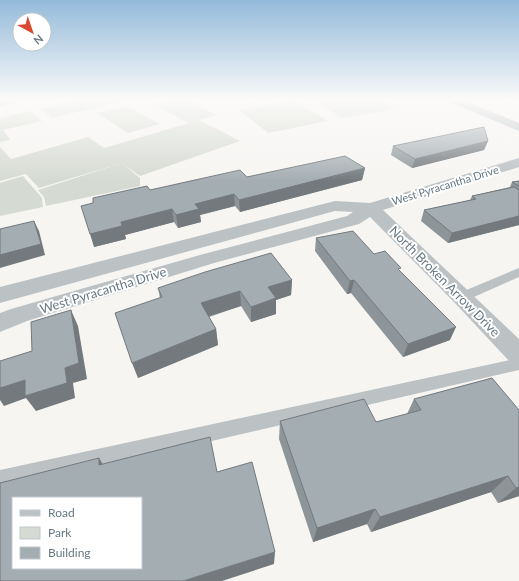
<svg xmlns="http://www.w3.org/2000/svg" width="519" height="581" viewBox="0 0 519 581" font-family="Lato,sans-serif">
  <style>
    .green { fill: #d5dad2 }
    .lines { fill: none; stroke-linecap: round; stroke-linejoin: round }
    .service { fill: #bcc1c4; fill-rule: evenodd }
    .minor { fill: #bcc1c4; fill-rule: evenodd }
    .tertiary { fill: #bcc1c4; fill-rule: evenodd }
    .wall { fill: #8d9599 }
    .shaded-wall { fill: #73797d }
    .building { fill: #a4adb2; stroke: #73797d; fill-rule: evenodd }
    .labels { text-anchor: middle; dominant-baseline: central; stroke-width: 4; stroke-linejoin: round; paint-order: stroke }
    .far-street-label { font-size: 11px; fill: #667882; stroke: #fff }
    .street-label { font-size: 13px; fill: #667882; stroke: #fff }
  </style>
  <rect width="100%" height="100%" fill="#f6f5f2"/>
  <path class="green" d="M80,100h49l-77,18 -12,-9z
    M175,100h10l32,15 -18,5 41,21 -100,35 -18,-13 -83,25 -13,-14 -26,7v-34l11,12 77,-22 16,11 85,-25 -35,-18z
    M313,100h66l17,9 -54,9z
    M295,101l33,20 -60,12 -29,-23z
    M127,106l33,18 -32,9 -31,-20z
    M30,111l12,10 -39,9 7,10 -10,2v-24z
    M122,163l18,15v8l-94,20 -2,-9 -6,-7z
    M23,176l19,22 1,9 -43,9v-33z"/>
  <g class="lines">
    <path class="service" d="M13,100h14l-27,6v-4z
      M519,268v9l-52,23 -5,2 -5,-2 -2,-3 2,-3z
      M519,358v12l-519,120v-20z"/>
    <path class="minor" d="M519,158v9l-136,43 136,129v26l-9,-3 -56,-60 -84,-85 -11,7 -145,39 -187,58 -27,11v-19l11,-4 189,-54 147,-39 6,-4 -18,-1 -335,92v-16l335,-86 35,2z"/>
    <path class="tertiary" d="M448,100h14l57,23v8l-70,-29z"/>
  </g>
  <path class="wall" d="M488,141l-4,9 -72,18 -21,-13 2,-9z
    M365,168l-3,12 -122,32 -5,-6 -35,9 1,7 -23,6 -4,-6 -49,13 1,4 -32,8 56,-57 97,-13z
    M519,181v44l-71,18 -27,-22 3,-11 46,-10 2,-4 38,-9 2,-5z
    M316,238l58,16 26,18 50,68 -47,17 -52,-64 -4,1 -32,-43z
    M292,280l-1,15 -15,5v14l-25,8 -10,-16 -32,11 7,12 2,16 -80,33 22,-80 -2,-10z
    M492,378l27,118 -21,7 -7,-11 -120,40 -4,-8 -54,18 -34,-103 1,-18 96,1 31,-8 7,-15z"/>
  <path class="shaded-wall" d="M488,141l-4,9 -72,18 3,-9z
    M365,168l-3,12 -122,32 -1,-12z
    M234,194l1,12 -35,9 1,7 -23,6 -2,-13 19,-11z
    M172,209l2,13 -49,13 1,4 -32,8 -4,-13 31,-12z
    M519,216v9l-71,18 4,-10z
    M34,221l5,10 6,24 -45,13v-13z
    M292,280l-1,15 -15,5v14l-25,8v-15l17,-20z
    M354,280l-3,13 -4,1 3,-13z
    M240,291l1,15 -38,12 -2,-15z
    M71,310l7,16 9,53 -14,4 2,15 -39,13 -10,-13 -22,8 -4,-6v-12l25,-8z
    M456,327l-6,13 -47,17 5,-13z
    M216,329l2,16 -80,33 -6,-15z
    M99,458l10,17 -10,-10z
    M508,476l-17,16 -120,40 9,-15z
    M519,487v9l-21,7 18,-15z
    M375,509l-8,15 -54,18 4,-14z
    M275,552l-1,12 -52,17h-39z"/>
  <path class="building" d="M484,127l4,14 -73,18 -22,-13z
    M345,156l20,12 -126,32 -5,-6 -39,10 4,5 -23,6 -4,-6 -51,13 1,4 -32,8 -9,-28 12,-3v-5l54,-12 3,4 90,-20 7,7z
    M519,181v5l-7,-4z
    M514,187l5,3v26l-67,17 -28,-23 52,-11 -4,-3z
    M34,221l7,23 -41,11v-26z
    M353,231l21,23 11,-3 16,17 -3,1 58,58 -48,17 -54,-64 -4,1 -34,-43z
    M271,253l21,27 -24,7 8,11 -25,9 -11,-16 -39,12 15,26 -84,34 -17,-50 47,-16 -4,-9 47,-16z
    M71,310l8,53 -14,5 2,15 -42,13v-16l-25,8v-27l32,-10 -1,-29z
    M492,378l27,32v77l-3,1 -8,-12 -128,41 -5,-8 -58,19 -37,-107 84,-22 12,23 45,-12 -7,-11z
    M210,437l7,35 35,-10 23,90 -92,29h-183v-98l99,-25v7zM13,498h128v70h-128z"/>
  <linearGradient id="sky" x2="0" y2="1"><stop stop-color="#93bada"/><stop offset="0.55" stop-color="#fbfaf9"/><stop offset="1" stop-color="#fbfaf9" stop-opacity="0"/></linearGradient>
  <rect width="519" height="181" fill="url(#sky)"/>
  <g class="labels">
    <g class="far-street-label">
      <text transform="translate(445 185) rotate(-17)">West Pyracantha Drive</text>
    </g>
    <g class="street-label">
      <text transform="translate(445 281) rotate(45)">North Broken Arrow Drive</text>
      <text transform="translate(103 290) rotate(-17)">West Pyracantha Drive</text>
    </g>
  </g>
  <rect x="12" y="497" width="130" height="72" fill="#ffffff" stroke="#c2c9cd"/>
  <rect x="20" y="510" width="20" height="6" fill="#bcc1c4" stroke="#c2c9cd"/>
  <text x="48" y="517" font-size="12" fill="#667882">Road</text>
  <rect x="20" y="527" width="20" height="12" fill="#d5dad2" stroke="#c2c9cd"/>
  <text x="48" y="537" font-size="12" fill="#667882">Park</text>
  <rect x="20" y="547" width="20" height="12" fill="#a4adb2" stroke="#c2c9cd"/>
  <text x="48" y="557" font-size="12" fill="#667882">Building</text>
  <g transform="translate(32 32) rotate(140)"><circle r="19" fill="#ffffff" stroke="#c2c9cd"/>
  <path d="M0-3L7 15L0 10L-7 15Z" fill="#d9482e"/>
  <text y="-6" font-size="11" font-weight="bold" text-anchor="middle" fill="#667882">N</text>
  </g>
</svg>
